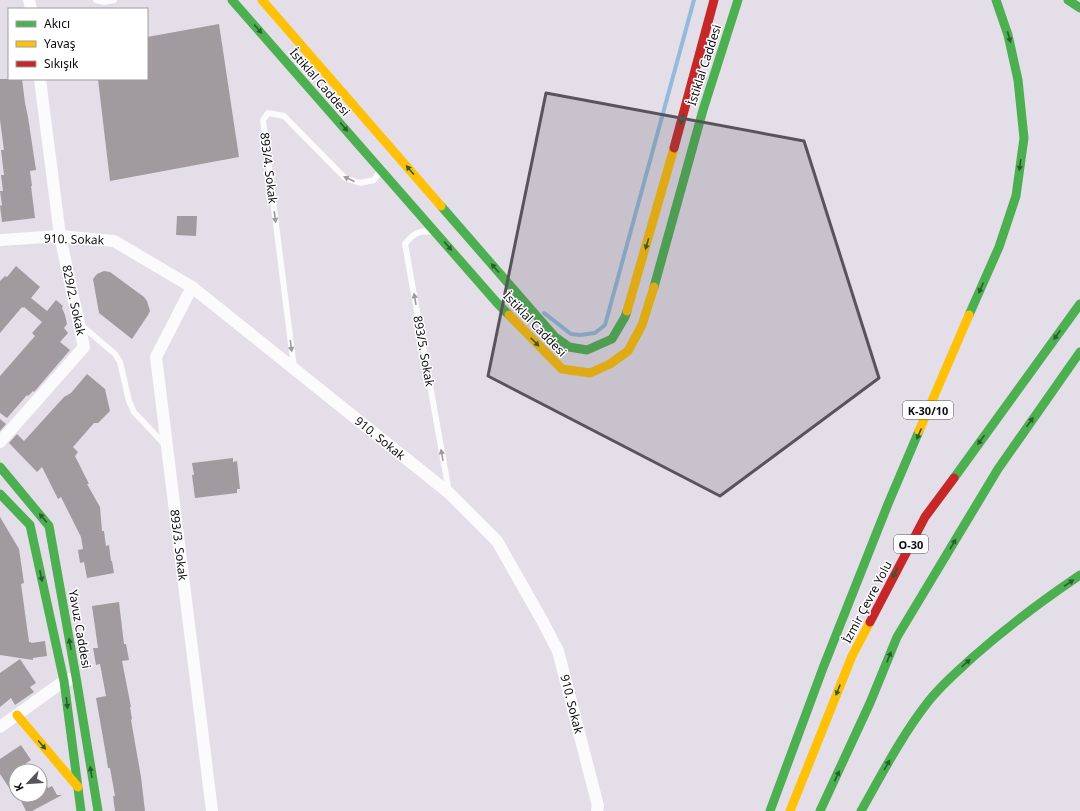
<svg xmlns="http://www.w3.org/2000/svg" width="1080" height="811" viewBox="0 0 1080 811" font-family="'Noto Sans',sans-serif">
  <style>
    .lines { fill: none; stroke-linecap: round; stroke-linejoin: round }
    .stream { stroke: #93bada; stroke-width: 4 }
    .building { fill: #a19ba0 }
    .lane { stroke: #fbfafc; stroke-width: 6 }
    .street { stroke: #fbfafc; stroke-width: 12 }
    .fast { stroke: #4caf50; stroke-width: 9 }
    .slow { stroke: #ffc107; stroke-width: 9 }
    .jam { stroke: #c62828; stroke-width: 9 }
    .oneway { fill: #2c5c30 }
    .oneway2 { fill: #9c9a9e }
    .marked { fill: #58545c; fill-opacity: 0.2; stroke: #58545c; stroke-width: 3; stroke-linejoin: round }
    .labels { text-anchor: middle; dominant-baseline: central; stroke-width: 3; stroke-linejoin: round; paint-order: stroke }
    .shield { fill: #fff; stroke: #565458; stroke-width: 1 }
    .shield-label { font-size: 11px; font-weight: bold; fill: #0d0a10 }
    .street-label { font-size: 12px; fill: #0d0a10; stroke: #fff }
  </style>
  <rect width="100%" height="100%" fill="#e3dee8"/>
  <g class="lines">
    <path class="stream" d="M544,313l27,21 9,1 15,-2 10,-8 89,-325"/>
  </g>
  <path class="building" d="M219,24l20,133 -129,24 -12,-102h49v-42z
    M0,79h22l3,24 3,14 8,53 -6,1 2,15h-1l4,32 -33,4 -2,-16 2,-1 -2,-14h3l-2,-16h3l-3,-25h3l-4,-30z
    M177,216h20l-1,20 -20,-1z
    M16,266l24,21 -9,11 16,13 9,-11 7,6 -1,2 3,7 2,9 -3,4 4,5 -8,9 10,8 -36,42 -1,-1 -5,5 -1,-1 -20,23 -7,-5v-37l35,-40 -3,-3 10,-11 -18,-15 -1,1 -1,-1 -22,26v-52l5,-5 2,1z
    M104,271l6,1 34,25 3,4 3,10 -2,4 -16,24 -33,-26 -6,-34 4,-5z
    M87,374l18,15 5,22 -12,12h-4l-21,24 5,5 -3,4 14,28h-2l13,23 2,24h2l2,15 3,-1 2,16h1l2,12 -27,5 -3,-16 -4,1 -2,-13 5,-1 -2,-12 -20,-40 -3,2 -16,-32 -5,5 -28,-29 8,-9 7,7 40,-44 7,-4z
    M0,419l6,5 -6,7z
    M233,458v4l4,-1 3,28h-3v4l-42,5 -3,-23h2l-2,-12z
    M0,517l19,32 5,34 -3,1 8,58h2v1l14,-2 2,15 -14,2v2l-33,-5z
    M119,602l5,42h2l3,16 -7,1 9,46h-1l2,12 -1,1 10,57 4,34h-30l-2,-15h2l-5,-28h-2l-2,-13 -10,-57 10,-2 -6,-32 -4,1 -3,-17h5l-6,-42z
    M20,659l16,24 -6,4 4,5 -19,13 -4,-7 -11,9v-34z
    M21,745l10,15 -15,10v28l-16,-24v-15z
    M40,772l8,16 4,-2 5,9h5l-30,16h-6l-8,-16h22z"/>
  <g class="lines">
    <path class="lane" d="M96,0l8,2 10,-2
      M432,232c-14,-2 -19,2 -27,12l44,248
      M81,325l34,29 5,8 9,39 5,11 31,33
      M294,368l-31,-248 5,-7 16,3 61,62 15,5 14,-3 6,-9"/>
    <path class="street" d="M29,0l2,9
      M0,240l60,-4 54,5 78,46 257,206 48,48 46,81 15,29 40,155 -1,5
      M192,287l-36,70 56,454
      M0,442l84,-95 -24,-111 -20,-157
      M0,727l64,-46 7,-2"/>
    <path class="fast" d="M232,0l266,304 11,11
      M1068,0l12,8
      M441,206l114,131 14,10 18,3 25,-11 13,-22 2,-6
      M654,287l49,-177 35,-110
      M969,315l30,-68 17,-51 8,-58 -6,-58 -10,-45 -12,-35
      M0,467l49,59 27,151 22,134
      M954,478l126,-174
      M0,494l30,31 34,156 17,130
      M770,811l53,-143 65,-164 31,-73
      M820,811l50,-108 27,-66 101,-168 82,-117
      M861,811c21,-37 41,-76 67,-109 13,-17 30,-31 45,-45 34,-30 70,-57 107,-82"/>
    <path class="slow" d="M262,0l179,206
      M627,311l47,-163
      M509,315l53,54 28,4 20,-9 18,-13 14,-26 12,-38
      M919,431l50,-116
      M17,715l61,72
      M790,811l62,-155 18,-34"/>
    <path class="jam" d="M674,148l40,-148
      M870,622l55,-105 29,-39"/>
  </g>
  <defs><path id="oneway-solid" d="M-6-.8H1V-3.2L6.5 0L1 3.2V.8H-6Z"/></defs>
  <g class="oneway">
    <use href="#oneway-solid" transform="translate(258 29) rotate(49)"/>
    <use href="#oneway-solid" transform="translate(1009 37) rotate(75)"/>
    <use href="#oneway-solid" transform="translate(682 119) rotate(106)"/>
    <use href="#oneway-solid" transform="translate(344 127) rotate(49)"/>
    <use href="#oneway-solid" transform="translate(1020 165) rotate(98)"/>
    <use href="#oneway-solid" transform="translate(410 170) rotate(-131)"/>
    <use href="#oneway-solid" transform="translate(647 244) rotate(106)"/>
    <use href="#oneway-solid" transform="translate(448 246) rotate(49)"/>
    <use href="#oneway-solid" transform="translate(495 268) rotate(-131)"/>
    <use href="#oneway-solid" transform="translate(981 288) rotate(114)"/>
    <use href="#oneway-solid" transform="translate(1057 335) rotate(126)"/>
    <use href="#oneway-solid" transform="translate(535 342) rotate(46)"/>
    <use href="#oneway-solid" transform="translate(1030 422) rotate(-55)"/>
    <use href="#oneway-solid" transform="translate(919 434) rotate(113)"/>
    <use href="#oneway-solid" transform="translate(981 440) rotate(126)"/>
    <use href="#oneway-solid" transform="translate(43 518) rotate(-130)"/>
    <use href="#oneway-solid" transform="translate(953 544) rotate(-59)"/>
    <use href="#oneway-solid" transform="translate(895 573) rotate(118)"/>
    <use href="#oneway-solid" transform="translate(41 576) rotate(78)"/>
    <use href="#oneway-solid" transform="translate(1069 583) rotate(-34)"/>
    <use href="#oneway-solid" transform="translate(70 644) rotate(-100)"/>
    <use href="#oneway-solid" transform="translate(889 657) rotate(-68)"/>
    <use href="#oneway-solid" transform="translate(966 663) rotate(-42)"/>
    <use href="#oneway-solid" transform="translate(838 690) rotate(112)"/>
    <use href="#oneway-solid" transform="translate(67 703) rotate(82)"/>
    <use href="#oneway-solid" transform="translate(42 745) rotate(50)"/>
    <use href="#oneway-solid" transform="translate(887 765) rotate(-60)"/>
    <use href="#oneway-solid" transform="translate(91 772) rotate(-99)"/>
    <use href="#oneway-solid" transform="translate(837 776) rotate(-65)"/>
  </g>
  <g class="oneway2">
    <use href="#oneway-solid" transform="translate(349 179) rotate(-156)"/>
    <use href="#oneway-solid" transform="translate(275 217) rotate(83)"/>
    <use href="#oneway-solid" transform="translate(415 299) rotate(-100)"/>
    <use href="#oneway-solid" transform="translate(291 346) rotate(83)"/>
    <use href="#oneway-solid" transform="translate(442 455) rotate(-100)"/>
  </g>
  <path class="marked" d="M546,93l258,48 75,237 -159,118 -232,-120z"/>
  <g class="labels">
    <g class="shield">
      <rect x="903" y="401" width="50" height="18" rx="3"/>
      <rect x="894" y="535" width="34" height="18" rx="3"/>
    </g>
    <g class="shield-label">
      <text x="928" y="410">K-30/10</text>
      <text x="911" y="544">O-30</text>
    </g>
    <g class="street-label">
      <text transform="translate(704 65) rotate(-72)">İstiklal Caddesi</text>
      <text transform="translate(320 82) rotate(49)">İstiklal Caddesi</text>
      <text transform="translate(269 168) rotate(83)">893/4. Sokak</text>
      <text transform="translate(74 239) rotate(2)">910. Sokak</text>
      <text transform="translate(74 300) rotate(78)">829/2. Sokak</text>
      <text transform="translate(535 324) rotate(46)">İstiklal Caddesi</text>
      <text transform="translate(424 351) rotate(80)">893/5. Sokak</text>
      <text transform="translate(380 438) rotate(39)">910. Sokak</text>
      <text transform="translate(179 545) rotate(83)">893/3. Sokak</text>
      <text transform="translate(867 602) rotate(-62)">İzmir Çevre Yolu</text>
      <text transform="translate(80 629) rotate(80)">Yavuz Caddesi</text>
      <text transform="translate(572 704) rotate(76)">910. Sokak</text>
    </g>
  </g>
  <rect x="8" y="8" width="140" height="72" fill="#ffffff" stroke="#9e9d9f"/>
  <rect x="16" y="21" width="20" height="6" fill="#4caf50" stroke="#9e9d9f"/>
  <text x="44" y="28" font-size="12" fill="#0d0a10">Akıcı</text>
  <rect x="16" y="41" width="20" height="6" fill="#ffc107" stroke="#9e9d9f"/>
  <text x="44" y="48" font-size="12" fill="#0d0a10">Yavaş</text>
  <rect x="16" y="61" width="20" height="6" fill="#c62828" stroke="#9e9d9f"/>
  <text x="44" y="68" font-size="12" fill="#0d0a10">Sıkışık</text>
  <g transform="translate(28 783) rotate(245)"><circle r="19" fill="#ffffff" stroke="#9e9d9f"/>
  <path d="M0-3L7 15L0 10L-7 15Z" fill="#58545c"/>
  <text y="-6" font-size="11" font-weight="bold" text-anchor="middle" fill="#0d0a10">K</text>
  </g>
</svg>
